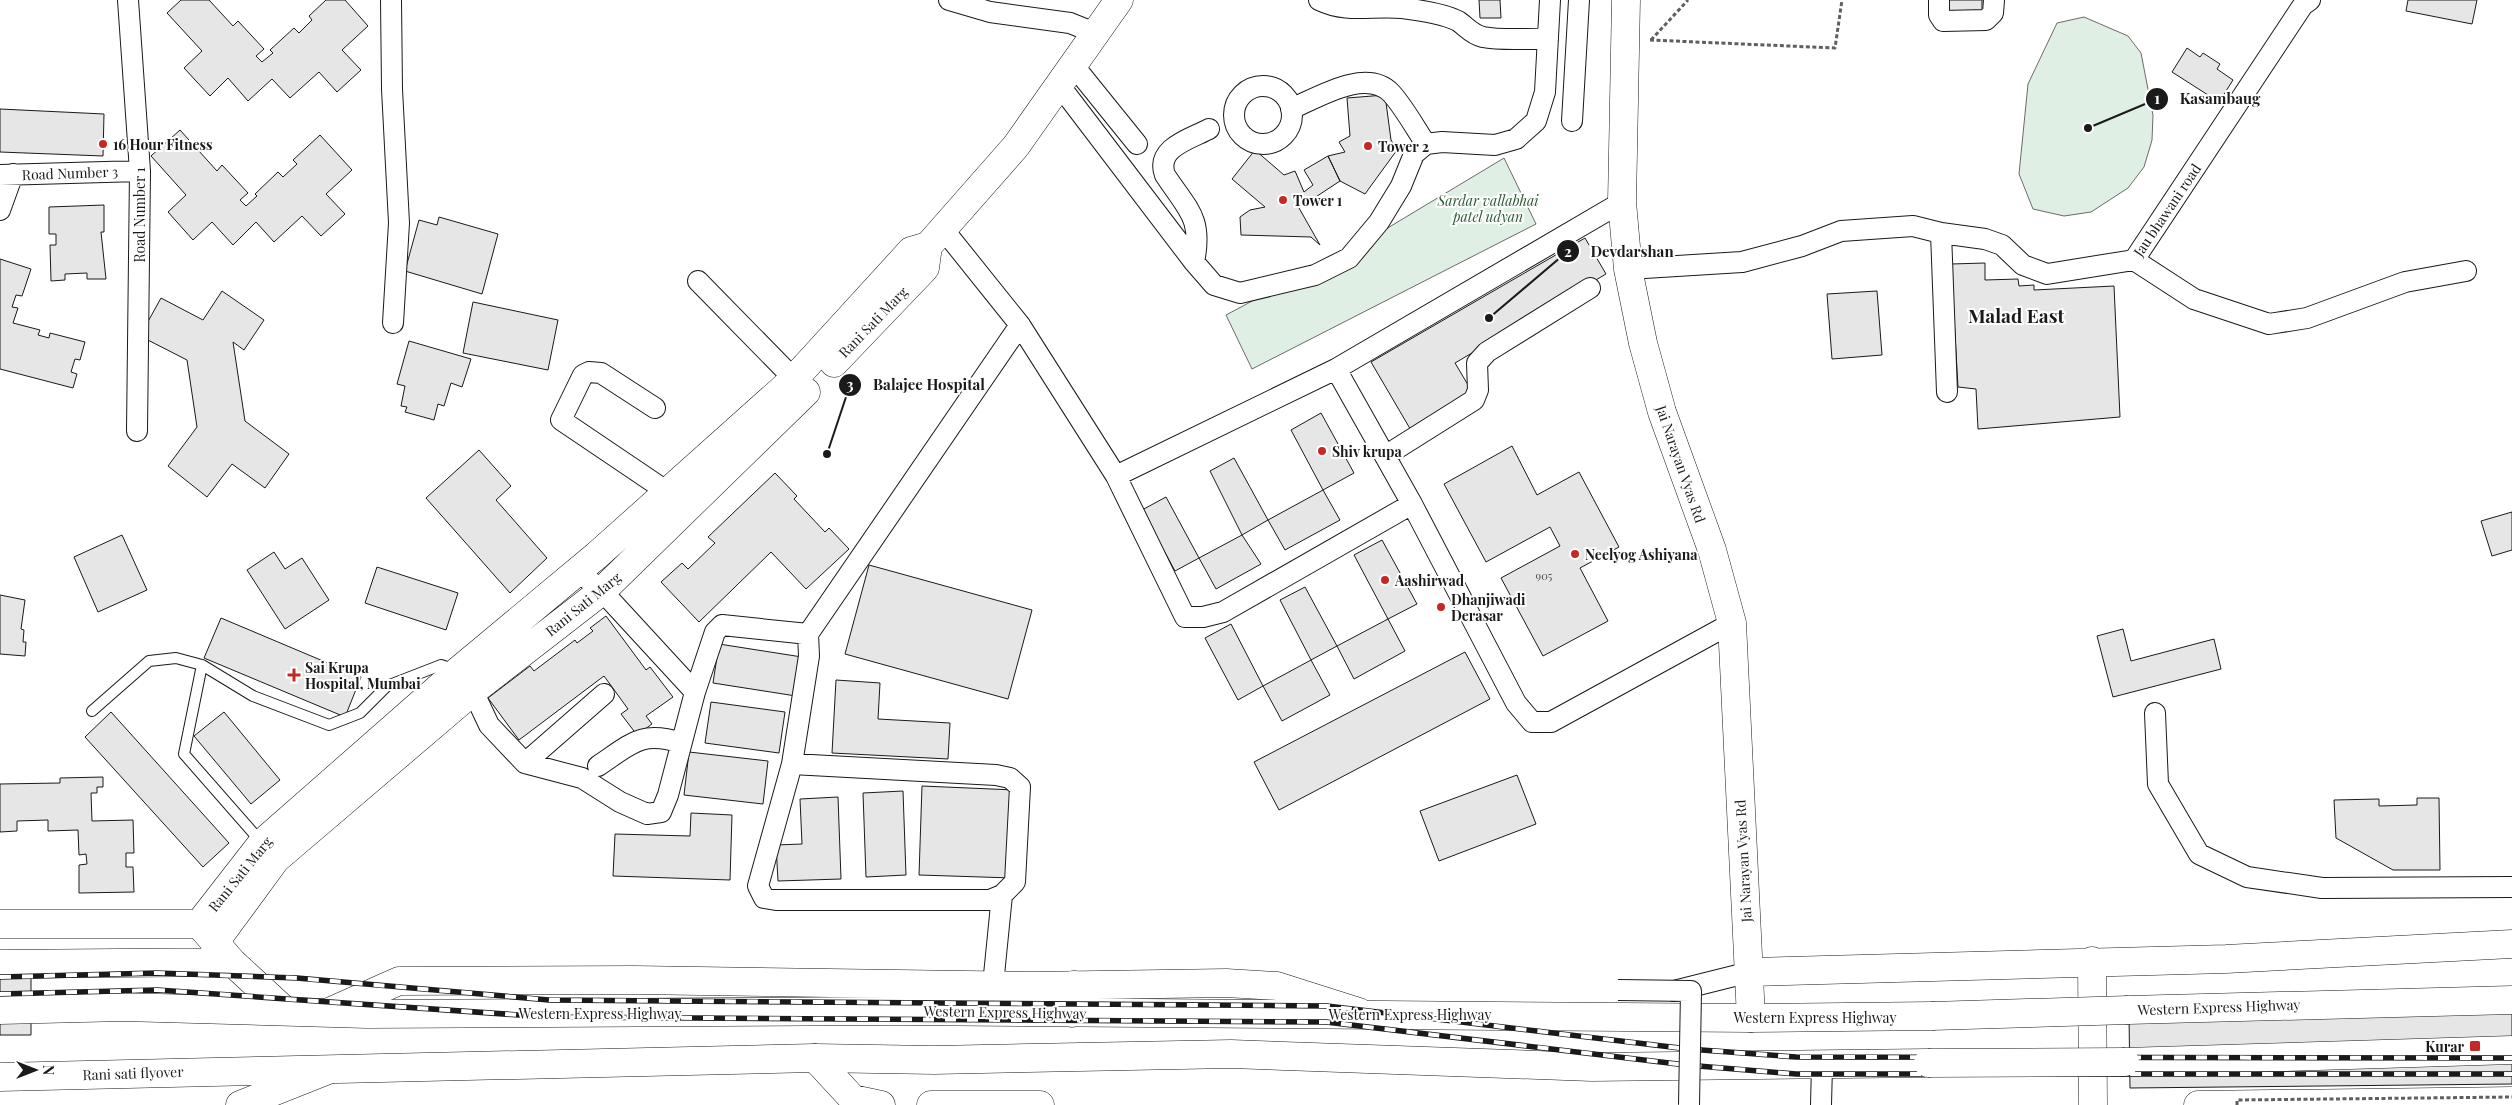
<svg xmlns="http://www.w3.org/2000/svg" width="2512" height="1105" viewBox="0 0 2512 1105" font-family="'Playfair Display',serif">
  <style>
    .green { fill: #e0efe3; stroke: #6a6a6a }
    .building { fill: #e6e6e6; stroke: #1a1a1a }
    .lines { fill: none; stroke-linecap: round; stroke-linejoin: round }
    .lane-casing { stroke: #1a1a1a; stroke-width: 12 }
    .street-casing { stroke: #1a1a1a; stroke-width: 22 }
    .secondary-casing { stroke: #1a1a1a; stroke-width: 29 }
    .highway-casing { stroke: #1a1a1a; stroke-width: 29 }
    .path { stroke: #5f5f5f; stroke-width: 3; stroke-dasharray: 4 2.5; stroke-linecap: butt }
    .lane { stroke: #fff; stroke-width: 10 }
    .street { stroke: #fff; stroke-width: 20 }
    .secondary { stroke: #fff; stroke-width: 28 }
    .highway { stroke: #fff; stroke-width: 28 }
    .rail-casing { stroke: #1a1a1a; stroke-width: 5.5 }
    .rail { stroke: #fff; stroke-width: 4; stroke-dasharray: 11; stroke-linecap: butt }
    .street-bridge-casing { stroke: #1a1a1a; stroke-width: 22; stroke-linecap: butt }
    .highway-bridge-casing { stroke: #1a1a1a; stroke-width: 29; stroke-linecap: butt }
    .path-bridge { stroke: #5f5f5f; stroke-width: 3; stroke-dasharray: 4 2.5; stroke-linecap: butt }
    .street-bridge { stroke: #fff; stroke-width: 20 }
    .highway-bridge { stroke: #fff; stroke-width: 28 }
    .poi-dot { fill: #c62828; stroke: #fff; stroke-width: 2 }
    .labels { text-anchor: middle; dominant-baseline: central; stroke-width: 4; stroke-linejoin: round; paint-order: stroke }
    .number-label { font-size: 11px; fill: #4d4d4d }
    .poi-label { font-size: 14px; font-weight: bold; fill: #1a1a1a; stroke: #fff; text-anchor: start }
    .street-label { font-size: 14px; fill: #1a1a1a; stroke: #fff }
    .park-label { font-size: 14px; font-style: italic; fill: #2b5a34; stroke: #fff }
    .district-label { font-size: 19px; font-weight: bold; fill: #1a1a1a; stroke: #fff }
    .leader { fill: none; stroke: #1a1a1a; stroke-width: 2 }
    .callout-dot { fill: #1a1a1a; stroke: #fff; stroke-width: 2 }
    .mark-label { font-size: 15px; text-anchor: middle; font-weight: bold; fill: #fff }
    .callout-label { font-size: 15px; text-anchor: middle; font-weight: bold; fill: #1a1a1a; stroke: #fff; stroke-width: 4; stroke-linejoin: round; paint-order: stroke }
  </style>
  <rect width="100%" height="100%" fill="#fff"/>
  <path class="green" d="M2084,17l44,19 13,17 12,62 -1,25 -8,27 -16,21 -37,24 -27,4 -31,-7 -14,-35 9,-90 29,-61z
    M1504,158l32,66 -284,145 -26,-54 150,-80z"/>
  <path class="building" d="M181,0h28l24,26 5,-5 26,28 -8,7 6,6 11,-9 -3,-3 24,-22 5,5 13,-13 -3,-4 17,-16h19l23,26 -26,24 19,20 -24,22 -18,-20 -29,26 -18,-19 -24,22 -20,-23 -18,18 -26,-28 18,-17 -35,-38z
    M1479,0h21l1,18h-21z
    M1946,0h36v13l-36,2z
    M2408,0h69l-5,24 -66,-13z
    M2187,48l13,9 3,-4 17,11 -3,5 16,11 -14,22 -47,-30z
    M1385,95l6,45 6,10 -32,44 -25,-13 -12,-25 17,-4 -6,-10 11,-6 -3,-38z
    M0,109l104,5 -1,42 -103,-4z
    M180,130l37,41 5,-6 26,28 -8,7 6,6 11,-10 -2,-2 23,-22 5,5 14,-13 -4,-4 27,-25 32,35 -26,24 19,20 -24,22 -19,-20 -28,26 -18,-20 -23,23 -21,-23 -19,18 -25,-28 18,-17 -35,-39z
    M1255,150l29,25 11,-4 9,21 9,-7 -9,-15 24,-14 12,25 -41,27 21,37 -9,-8 -70,-2 -1,-18 10,-7 15,-3 -33,-28z
    M104,205v27h-3l5,47h-19v-6l-22,1v6l-14,1 -1,-36h6v-11h-7v-27z
    M439,217l59,17 -16,60 -77,-23 14,-51 18,5z
    M1585,238l21,36 -151,89 19,32 -62,37 -41,-70z
    M0,259l31,10 -9,27 -6,-1 -4,12 6,1 -5,15 27,7 -2,5 11,3 1,-5 35,9 -5,18 -5,-1 -4,13 6,2 -4,14 -73,-19z
    M1985,263v17l33,-1 1,7 15,-1v5l80,-4 6,131 -142,12 -2,-40 -18,-2 -7,-123z
    M222,291l42,29 -20,30 -11,-8 12,79 44,33 -24,34 -33,-24 -25,33 -39,-31 29,-39 -10,-67 -47,-24 21,-38 42,22z
    M1877,291l5,64 -50,4 -5,-65z
    M473,302l85,18 -10,50 -85,-17z
    M409,341l62,18 -9,28 -11,-4 -7,23 -6,-2 -4,16 -29,-8 2,-5 -6,-1 4,-20 -8,-2z
    M1321,413l33,60 -31,17 -32,-60z
    M1512,446l25,49 42,-23 40,75 -39,21 28,53 -65,35 -42,-78 59,-32 -10,-19 -64,35 -42,-78z
    M479,450l32,36 -15,14 51,58 -37,35 -84,-95z
    M1234,458l34,62 -26,15 -32,-64z
    M775,473l22,23 -3,3 31,33 4,-4 20,21 -43,40 -35,-37 -72,70 -38,-40 21,-19 6,6 27,-26 -7,-6z
    M1323,490l17,30 -55,30 -17,-30z
    M1166,497l33,61 -24,13 -33,-61z
    M2512,512v38l-20,6 -11,-35z
    M122,535l25,55 -49,22 -24,-55z
    M1242,535l19,29 -45,25 -17,-31z
    M1382,540l35,64 -29,15 -34,-64z
    M274,552l11,17 17,-11 27,42 -44,29 -38,-59z
    M869,565l163,45 -24,89 -163,-45z
    M377,567l81,26 -12,37 -81,-27z
    M1305,587l32,59 -26,14 -31,-60z
    M0,595l25,5 -4,29 3,1 -1,12h3l-1,14 -25,-2z
    M606,616l40,54 4,-3 23,30 -27,19 6,8 -15,11 -16,-21 7,-5 -24,-33 -85,64 -31,-42 42,-32 4,5 41,-31 2,3 16,-12 -3,-3z
    M221,618l140,59 -16,40 -141,-59z
    M1388,619l17,32 -51,28 -17,-33z
    M1231,624l32,62 -25,14 -33,-62z
    M2123,629l8,32 83,-22 7,30 -108,28 -16,-61z
    M719,644l83,13 -6,39 -83,-13z
    M1465,652l25,47 -211,111 -25,-48z
    M1311,660l19,35 -48,26 -19,-35z
    M836,680l44,3 -2,36 72,4 -2,36 -116,-6z
    M711,702l74,10 -6,41 -74,-10z
    M111,712l118,131 -26,24 -118,-130z
    M224,712l56,68 -29,24 -57,-68z
    M689,752l79,9 -5,43 -79,-9z
    M1517,775l19,49 -97,37 -19,-50z
    M103,777v10h-6v6h-6l1,28 41,-1 1,33h-8v14h7l1,25 -55,1v-28l8,-1 -1,-10 -7,1 -1,-25 -30,1v-11l-31,1v10l-17,1v-48l60,-1v-5z
    M922,786l93,4 -2,88 -94,-3z
    M903,791l3,84 -40,2 -3,-84z
    M838,797l3,82 -63,2 -2,-36 26,-1 -2,-45z
    M2417,798h22l1,72h-47l-57,-32 -2,-38 45,-1v7l38,-1z
    M691,813l41,2 -2,65 -117,-4 2,-42 75,2z
    M31,958v77h-31v-76z
    M2512,1012v72l-382,4 -1,-72z"/>
  <g class="lines">
    <g class="lane-casing">
      <path id="lane" d="M202,665l-18,89 78,89
        M92,711l57,-50 27,-3 26,7 51,31 76,29 31,-12 27,-27 54,-21 14,5"/>
    </g>
    <g class="street-casing">
      <path id="street" d="M128,0l12,171 -3,260
        M391,0l1,89 7,134 -6,100
        M949,0l41,12 80,11 25,10
        M1319,0c29,14 52,5 83,8 17,2 40,5 56,13 9,6 13,13 25,16 20,4 45,1 65,2
        M1939,0v15l4,6 43,-1 7,-7 1,-13
        M1074,66l63,78
        M1234 115a29 29 0 1 1 58 0a29 29 0 1 1-58 0Z
        M1060,86l134,176 20,23 26,8 75,-18 34,-17 30,-36 22,-36 13,-32 12,-10 16,-2 53,3 21,-6 20,-18 9,-29 5,-92
        M1291,109c26,-11 75,-42 100,-16 13,14 24,35 35,51
        M1572,121l7,-121
        M0,175l140,-4
        M0,210l13,-36
        M943,229l77,96 96,151 69,141h18l20,-5 189,-108
        M1941,233l6,159
        M2134,260l60,39 75,25 38,-6 98,-36 61,-11
        M1194,262c9,-44 -6,-52 -29,-87 -10,-27 25,-36 44,-46
        M1628,269l114,-7 60,-16 39,-15 72,-5 28,7 44,6 17,6 21,20 24,9 87,-14 169,-255 7,-5
        M698,281l96,98 11,8
        M1336,369l76,135 104,199 16,19h19l181,-99
        M655,408l-54,-35 -12,-1 -6,3 -22,45 117,79
        M1385,456l89,-56 4,-10 -1,-27 10,-11 103,-64
        M1116,476l220,-107 286,-167
        M808,634l212,-309
        M466,681l7,10 16,34 36,38 57,15 38,24 27,12 14,-2 7,-17 27,-103 -93,-101 -24,-20
        M695,692l20,-60 7,-7 86,9 1,22 -17,108 204,11 14,3 10,9 -5,95 -13,13 -12,5h-214l-12,-2 -6,-12 34,-122
        M2155,713l3,71 41,70 48,23 75,11 190,-1
        M525,763l79,-69
        M598,766c33,-22 43,-36 83,-23
        M993,985l9,-90
        M1674,991l76,-19
        M1821,1105l1,-39"/>
    </g>
    <g class="secondary-casing">
      <path id="secondary" d="M1626,0l-4,202 6,67 15,74 19,69 50,138 20,73 19,395
        M834,363l91,-95 3,-22
        M0,924h199l33,38 52,48
        M199,924l63,-81 196,-172 138,-115 198,-177 117,-128 17,-5 88,-100 103,-146
        M215,942l61,-83 197,-168 129,-100 204,-199
        M2092,961l1,144
        M0,964l232,-2
        M1750,972l476,-13 286,-15
        M329,1012l70,-31 236,-1 398,6 193,-3 51,3 82,26
        M815,1058l38,41 28,6
        M240,1105l88,-35
        M931,1105h109
        M2198,1105l314,-4"/>
    </g>
    <g class="highway-casing">
      <path id="highway" d="M0,1010l124,-3 243,7 530,-3 854,7 181,-2
        M2128,1010l384,-10
        M1072,1013l2,-28
        M2125,1062l387,-12
        M0,1077l815,-19 119,2 297,-6 361,13 336,-4"/>
    </g>
    <path class="path" d="M1650,40l185,8 7,-48
      M1651,40l37,-40"/>
    <use href="#lane" class="lane"/>
    <use href="#street" class="street"/>
    <use href="#secondary" class="secondary"/>
    <use href="#highway" class="highway"/>
    <g class="rail-casing">
      <path id="rail" d="M0,977l157,-4 140,5 252,22 778,6 361,43 108,8 716,1
        M0,994l157,-4 391,27 778,5 360,43 110,9h716"/>
    </g>
    <use href="#rail" class="rail"/>
    <g class="street-bridge-casing">
      <path id="street-bridge" d="M1618,990l73,1 -2,114"/>
    </g>
    <g class="highway-bridge-casing">
      <path id="highway-bridge" d="M1932,1016l196,-6
        M1928,1063l197,-1"/>
    </g>
    <path class="path-bridge" d="M2237,1105v-5l275,-3"/>
    <use href="#street-bridge" class="street-bridge"/>
    <use href="#highway-bridge" class="highway-bridge"/>
  </g>
  <g class="poi-dot">
    <circle cx="103" cy="144" r="5"/>
    <circle cx="1368" cy="146" r="5"/>
    <circle cx="1283" cy="200" r="5"/>
    <circle cx="1322" cy="451" r="5"/>
    <circle cx="1575" cy="554" r="5"/>
    <circle cx="1385" cy="580" r="5"/>
    <circle cx="1441" cy="607" r="5"/>
    <path d="M291.5 667.5h5v5h5v5h-5v5h-5v-5h-5v-5h5z"/>
    <rect x="2469" y="1040" width="12" height="12" rx="2.5"/>
  </g>
  <g class="labels">
    <g class="number-label">
      <text x="1544" y="575">905</text>
    </g>
    <g class="poi-label">
      <text x="113" y="144">16 Hour Fitness</text>
      <text x="1378" y="146">Tower 2</text>
      <text x="1293" y="200">Tower 1</text>
      <text x="1332" y="451">Shiv krupa</text>
      <text x="1585" y="554">Neelyog Ashiyana</text>
      <text x="1395" y="580">Aashirwad</text>
      <text x="1451" y="599">Dhanjiwadi<tspan x="1451" dy="16">Derasar</tspan></text>
      <text x="305" y="667">Sai Krupa<tspan x="305" dy="16">Hospital, Mumbai</tspan></text>
      <text x="2464" y="1046" text-anchor="end">Kurar</text>
    </g>
    <g class="street-label">
      <text transform="translate(70 173) rotate(-2)">Road Number 3</text>
      <text transform="translate(2167 210) rotate(-56)">Jau bhawani road</text>
      <text transform="translate(139 215) rotate(-90)">Road Number 1</text>
      <text transform="translate(873 322) rotate(-46)">Rani Sati Marg</text>
      <text transform="translate(1681 464) rotate(71)">Jai Narayan Vyas Rd</text>
      <text transform="translate(583 604) rotate(-39)">Rani Sati Marg</text>
      <text transform="translate(1743 861) rotate(-93)">Jai Narayan Vyas Rd</text>
      <text transform="translate(240 874) rotate(-51)">Rani Sati Marg</text>
      <text transform="translate(2219 1007) rotate(-2)">Western Express Highway</text>
      <text transform="translate(1005 1012) rotate(1)">Western Express Highway</text>
      <text x="600" y="1013">Western Express Highway</text>
      <text x="1410" y="1014">Western Express Highway</text>
      <text x="1815" y="1017">Western Express Highway</text>
      <text transform="translate(133 1073) rotate(-2)">Rani sati flyover</text>
    </g>
    <g class="park-label">
      <text x="1488" y="200">Sardar vallabhai<tspan x="1488" dy="16">patel udyan</tspan></text>
    </g>
    <g class="district-label">
      <text x="2016" y="315">Malad East</text>
    </g>
  </g>
  <path class="leader" d="M2088 128L2157 99M1489 318L1568 251M827 454L850 385"/>
  <g class="callout-dot">
    <circle cx="2088" cy="128" r="5"/>
    <circle cx="1489" cy="318" r="5"/>
    <circle cx="827" cy="454" r="5"/>
    <circle cx="2157" cy="99" r="12"/>
    <circle cx="1568" cy="251" r="12"/>
    <circle cx="850" cy="385" r="12"/>
  </g>
  <g class="mark-label">
    <text x="2157" y="104">1</text>
    <text x="1568" y="257">2</text>
    <text x="850" y="390">3</text>
  </g>
  <g class="callout-label">
    <text x="2220" y="104">Kasambaug</text>
    <text x="1632" y="257">Devdarshan</text>
    <text x="929" y="390">Balajee Hospital</text>
  </g>
  <g transform="translate(35 1070) rotate(90)" stroke="#ffffff" stroke-width="4" paint-order="stroke">
  <path d="M0-4L9 19L0 12L-9 19Z" fill="#1a1a1a"/>
  <text y="-8" font-size="14" font-weight="bold" text-anchor="middle" fill="#1a1a1a">N</text>
  </g>
</svg>
